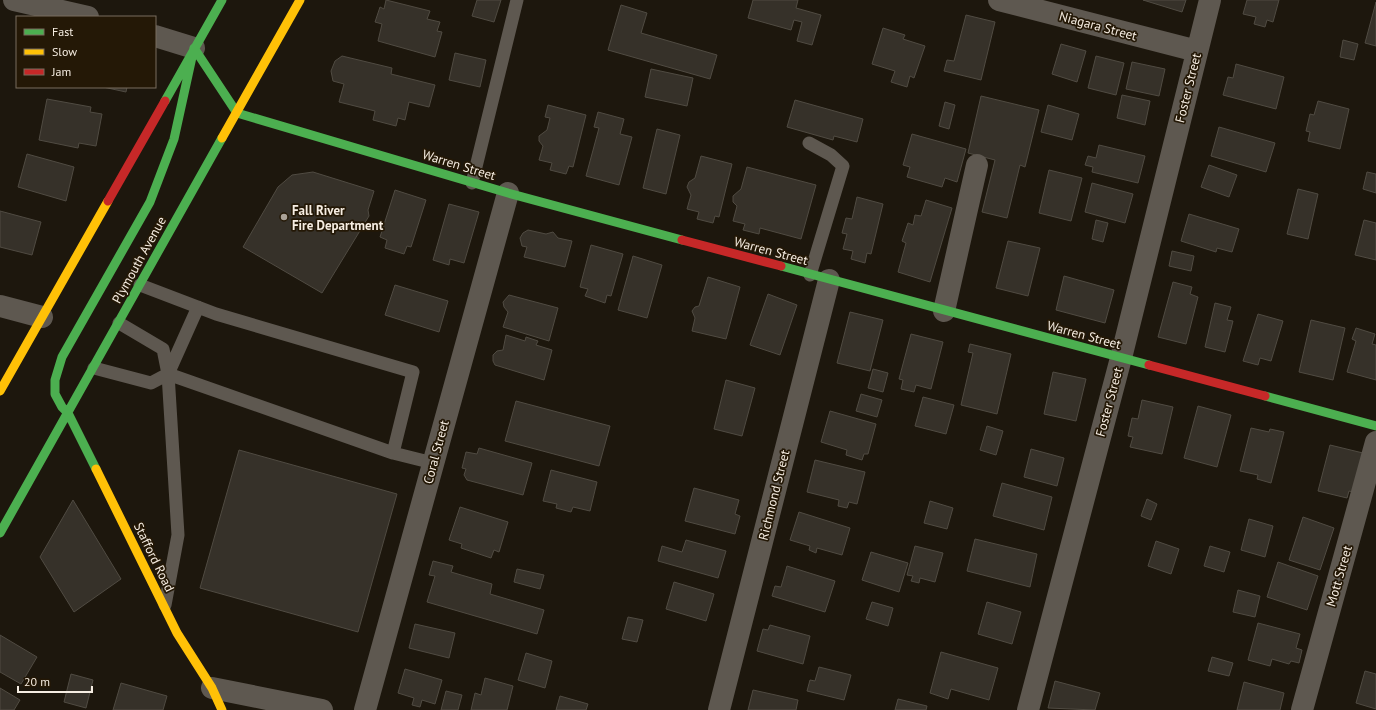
<svg xmlns="http://www.w3.org/2000/svg" width="1376" height="710" viewBox="0 0 1376 710" font-family="'PT Sans',sans-serif">
  <style>
    .building { fill: #363129; stroke: #504b42 }
    .lines { fill: none; stroke-linecap: round; stroke-linejoin: round }
    .lane { stroke: #5e5850; stroke-width: 13 }
    .street { stroke: #5e5850; stroke-width: 22 }
    .fast { stroke: #4caf50; stroke-width: 9 }
    .slow { stroke: #ffc107; stroke-width: 9 }
    .jam { stroke: #c62828; stroke-width: 9 }
    .poi-dot { fill: #aaa297; stroke: #241806; stroke-width: 1.5 }
    .labels { text-anchor: middle; dominant-baseline: central; stroke-width: 3.5; stroke-linejoin: round; paint-order: stroke }
    .street-label { font-size: 13px; fill: #f6ede2; stroke: #241806 }
    .poi-label { font-size: 13px; font-weight: bold; fill: #f6ede2; stroke: #241806; text-anchor: start }
  </style>
  <rect width="100%" height="100%" fill="#1d170d"/>
  <path class="building" d="M386,0l44,11 -3,8 13,3 -3,9 5,1 -7,25 -57,-16 4,-17 -7,-2 5,-15 4,2z
    M477,0h24l-7,22 -22,-6z
    M753,0h45l-2,8 25,7 -9,30 -15,-4 5,-19 -8,-2 -3,10 -43,-12z
    M1143,0h43l-4,12z
    M1247,0h32l-6,22 -6,-2 -2,7 -11,-3 2,-7 -13,-3z
    M1376,2v44l-11,-3z
    M621,5l26,8 -6,20 76,22 -7,24 -102,-29z
    M966,15l29,7 -14,58 -37,-9 3,-11 7,1z
    M883,28l22,7 -2,4 22,7 -11,32 -4,-2 -3,11 -16,-5 4,-11 -23,-7z
    M1343,40l15,4 -4,16 -14,-3z
    M1061,44l25,7 -9,31 -25,-8z
    M455,53l31,7 -6,27 -31,-7z
    M342,56l50,12 -1,6 44,11 -6,22 -20,-5 -4,18 -7,-2 -2,8 -23,-6 2,-9 -36,-9 5,-18 -11,-3 -2,-10 4,-10z
    M1096,56l28,7 -8,32 -28,-7z
    M1132,62l33,7 -6,27 -33,-7z
    M1236,64l48,13 -8,32 -53,-14 5,-18 5,1z
    M651,69l42,9 -6,28 -42,-9z
    M103,87h24l-1,5z
    M1122,95l28,6 -5,24 -28,-7z
    M981,96l58,14 -14,57 -5,-2 -13,53 -25,-6 13,-52 -27,-7z
    M47,99l44,8 -1,5 12,2 -6,32 -17,-3 -1,5 -39,-8z
    M795,100l68,19 -6,23 -23,-6 -1,4 -46,-13z
    M1318,101l31,8 -9,40 -32,-8 2,-9 -4,-1 4,-17 4,1z
    M945,102l10,3 -6,24 -10,-3z
    M548,105l38,10 -13,52 -4,-1 -3,8 -16,-4 2,-7 -13,-3 4,-14 -4,-5v-5l8,-6 3,-12 -5,-1z
    M1048,105l31,9 -7,26 -31,-8z
    M598,112l26,7 -4,15 12,3 -13,48 -33,-9 13,-48 -5,-1z
    M1219,127l56,16 -9,29 -55,-16z
    M657,129l23,6 -14,59 -23,-6z
    M912,134l54,15 -9,33 -12,-4 -3,9 -35,-10 3,-10 -7,-2z
    M1099,145l46,11 -7,27 -46,-11 1,-5 -8,-2 3,-9 8,2z
    M27,154l47,13 -8,34 -48,-14z
    M701,156l31,8 -13,53 -4,-1 -2,7 -16,-4 2,-7 -12,-3 4,-14 -4,-8 2,-5 6,-4z
    M1209,165l28,10 -8,22 -28,-10z
    M747,167l69,18 -15,54 -41,-11 -1,6 -16,-4 2,-6 -12,-3 4,-15 -4,-4v-6l8,-7z
    M1049,170l33,8 -11,43 -32,-8z
    M313,172l61,19 -6,19 1,6 -47,77 -79,-46 35,-60 14,-12z
    M1367,172l9,2v19l-13,-4z
    M1092,183l41,11 -8,29 -40,-11z
    M1298,189l20,5 -10,45 -21,-5z
    M395,190l31,10 -15,47 -4,-1 -3,8 -19,-6 2,-8 -7,-3z
    M857,197l26,7 -12,50 -4,-1 -2,10 -14,-4 2,-8 -10,-2 4,-15 -5,-1 4,-15 6,1z
    M926,200l26,8 -22,74 -32,-10 8,-29 -4,-2 6,-18 5,2 2,-10 6,1z
    M449,204l30,8 -15,51 -14,-4 -1,6 -16,-5z
    M0,211l41,11 -9,33 -32,-8z
    M1189,214l50,15 -7,23 -15,-4 -1,4 -35,-11z
    M1096,220l12,3 -5,19 -11,-3z
    M1364,220l12,3v37l-21,-5z
    M528,230l18,4 7,-2 5,6 14,3 -7,26 -41,-10 3,-10 -5,-1 -2,-8 3,-5z
    M1008,241l32,7 -12,48 -32,-8z
    M591,245l32,9 -12,42 -4,-1 -2,8 -20,-7 3,-7 -8,-2z
    M1172,251l22,5 -3,15 -22,-5z
    M633,256l29,9 -15,53 -29,-8z
    M1064,276l50,14 -9,33 -49,-13z
    M708,277l32,10 -14,52 -34,-8 3,-13 -3,-7 3,-4 4,-1z
    M1173,282l19,5 -2,7 8,3 -12,47 -28,-7z
    M395,285l53,16 -9,31 -54,-17z
    M768,294l29,11 -17,50 -30,-10z
    M509,295l49,13 -9,33 -46,-14 5,-15 -4,-5 -1,-5z
    M1215,303l16,4 -4,13 6,1 -8,31 -20,-5z
    M850,312l33,8 -13,51 -33,-8z
    M1258,314l25,7 -12,40 -11,-3 -2,7 -15,-4z
    M1311,320l34,8 -12,52 -34,-8z
    M1356,328l19,6 -3,10 4,1v35l-29,-8 9,-31 -4,-2z
    M911,334l32,8 -12,47 -15,-4 -2,7 -13,-3 2,-9 -4,-1z
    M506,335l19,6 1,-4 12,4 -2,4 16,5 -8,30 -49,-15 -2,-4v-6l4,-4 6,-1z
    M970,344l41,10 -14,60 -36,-9 12,-52 -5,-1z
    M873,369l15,4 -5,19 -15,-4z
    M1053,372l33,7 -10,42 -32,-7z
    M726,380l29,8 -13,48 -28,-7z
    M861,394l21,6 -5,17 -21,-6z
    M923,397l31,8 -8,29 -31,-8z
    M1142,400l31,7 -11,47 -32,-7 3,-10 -5,-1 4,-18 6,1z
    M516,401l94,25 -11,40 -94,-25z
    M1198,406l33,9 -14,52 -33,-9z
    M830,411l46,13 -8,30h-4l-2,6 -16,-5 1,-5 -26,-8z
    M987,426l16,5 -7,24 -16,-5z
    M1251,428l18,4 1,-3 14,3 -13,51 -14,-4 1,-4 -18,-4z
    M1330,445l33,8 -10,39 -4,-1 -2,7 -29,-7z
    M479,448l53,15 -9,32 -56,-15 -3,-5 2,-6 -4,-1 4,-16 11,2z
    M1031,449l33,9 -7,28 -33,-9z
    M239,450l158,44 -39,138 -158,-44z
    M815,460l50,12 -8,32 -8,-2 -2,6 -9,-2 1,-6 -32,-8z
    M551,470l46,12 -7,29 -17,-4 -2,5 -15,-4 1,-4 -14,-3z
    M1002,483l50,14 -8,33 -51,-14z
    M694,488l45,12 -4,14 5,2 -5,18 -50,-13z
    M1147,499l10,5 -6,16 -10,-4z
    M73,500l48,79 -47,33 -34,-55z
    M930,501l23,7 -6,21 -23,-6z
    M460,507l48,15 -9,30 -5,-2 -3,8 -30,-10 1,-4 -13,-4z
    M799,512l51,16 -8,27 -25,-7 -1,5 -7,-3 1,-4 -20,-6z
    M1303,517l31,11 -14,42 -31,-10z
    M1249,519l24,7 -8,31 -24,-7z
    M975,539l62,15 -7,33 -63,-16z
    M686,540l40,11 -8,27 -60,-17 4,-15 20,6z
    M1156,541l23,8 -8,25 -23,-8z
    M915,546l28,7 -8,29 -15,-4 -1,5 -8,-2 2,-5 -6,-1z
    M1210,546l20,6 -6,20 -20,-6z
    M871,552l37,11 -9,29 -37,-12z
    M433,561l20,5 -2,6 41,12 -2,10 54,16 -7,24 -110,-32 8,-26 -6,-1z
    M1278,562l40,14 -11,34 -40,-13z
    M787,566l48,15 -10,31 -53,-16 3,-10 6,1z
    M517,569l27,6 -4,14 -26,-7z
    M674,582l40,12 -8,27 -40,-12z
    M1238,590l22,6 -5,21 -22,-5z
    M872,602l21,6 -5,18 -22,-7z
    M987,602l34,10 -9,32 -34,-10z
    M628,617l15,3 -6,22 -15,-3z
    M1258,623l42,11 -4,14 6,2 -3,13 -8,-2 -2,3 -17,-5 -2,7 -22,-6z
    M415,624l40,9 -6,25 -40,-10z
    M770,625l40,11 -7,28 -46,-13 6,-22 5,1z
    M0,635l37,22 -16,27 -21,-12z
    M941,652l57,16 -9,32 -38,-11 -3,10 -18,-6z
    M526,653l26,8 -7,27 -27,-8z
    M1212,657l21,6 -4,13 -21,-5z
    M819,667l32,8 -7,25 -37,-9 3,-11 5,1z
    M405,669l37,11 -7,24 -13,-4 -2,7 -8,-2 2,-7 -16,-5z
    M1365,671l11,3v35l-20,-6z
    M71,674l22,6 -7,28 -22,-6z
    M485,678l28,8 -6,24h-36l4,-17 6,2z
    M1055,681l45,12 -5,17 -47,-2z
    M1244,682l40,11 -4,17h-43z
    M121,683l46,13 -4,14h-50z
    M0,688l20,12 -6,10h-14z
    M753,690l45,10 -2,10h-48z
    M446,691l16,4 -4,15h-17z
    M560,696l28,8 -2,6h-30z
    M898,699l29,7 -1,4h-31z"/>
  <g class="lines">
    <path class="lane" d="M809,143l22,12 12,11 -33,109
      M472,183l45,-183
      M140,285l76,29 197,58 -20,81 40,10
      M119,323l44,26 5,25 10,161 -13,70
      M94,368l57,15 17,-9 225,79
      M168,374l30,-67"/>
    <path class="street" d="M14,0l74,17
      M999,0l198,51
      M155,36l39,12
      M0,306l42,11
      M944,311l33,-146
      M212,688l110,22
      M365,710l143,-517
      M719,710l110,-430
      M1028,710l93,-352 89,-358
      M1302,710l74,-268"/>
    <path class="fast" d="M194,48l43,65 271,80 174,47
      M165,101l57,-101
      M781,266l368,99
      M1265,396l111,30
      M96,469l-28,-56 -6,-6 -7,-13v-14l7,-23 88,-155 24,-63 20,-91
      M0,533l222,-395"/>
    <path class="slow" d="M222,138l78,-138
      M0,391l108,-190
      M96,469l81,164 35,55 10,22"/>
    <path class="jam" d="M108,201l57,-100
      M682,240l99,26
      M1149,365l116,31"/>
  </g>
  <circle class="poi-dot" cx="284" cy="217" r="4"/>
  <g class="labels">
    <g class="street-label">
      <text transform="translate(1098 26) rotate(15)">Niagara Street</text>
      <text transform="translate(1188 88) rotate(-76)">Foster Street</text>
      <text transform="translate(459 165) rotate(17)">Warren Street</text>
      <text transform="translate(771 251) rotate(15)">Warren Street</text>
      <text transform="translate(139 260) rotate(-61)">Plymouth Avenue</text>
      <text transform="translate(1084 335) rotate(15)">Warren Street</text>
      <text transform="translate(1109 402) rotate(-75)">Foster Street</text>
      <text transform="translate(436 452) rotate(-75)">Coral Street</text>
      <text transform="translate(774 495) rotate(-76)">Richmond Street</text>
      <text transform="translate(154 557) rotate(64)">Stafford Road</text>
      <text transform="translate(1339 576) rotate(-74)">Mott Street</text>
    </g>
    <g class="poi-label">
      <text x="292" y="210">Fall River<tspan x="292" dy="15">Fire Department</tspan></text>
    </g>
  </g>
  <rect x="16" y="16" width="140" height="72" fill="#241806" stroke="#786d5e"/>
  <rect x="24" y="29" width="20" height="6" fill="#4caf50" stroke="#786d5e"/>
  <text x="52" y="36" font-size="12" fill="#f6ede2">Fast</text>
  <rect x="24" y="49" width="20" height="6" fill="#ffc107" stroke="#786d5e"/>
  <text x="52" y="56" font-size="12" fill="#f6ede2">Slow</text>
  <rect x="24" y="69" width="20" height="6" fill="#c62828" stroke="#786d5e"/>
  <text x="52" y="76" font-size="12" fill="#f6ede2">Jam</text>
  <path d="M18 686v6h74v-6" fill="none" stroke="#f6ede2" stroke-width="2"/>
  <text x="24" y="686" font-size="12" fill="#f6ede2" stroke="#241806" stroke-width="3" paint-order="stroke">20 m</text>
</svg>
